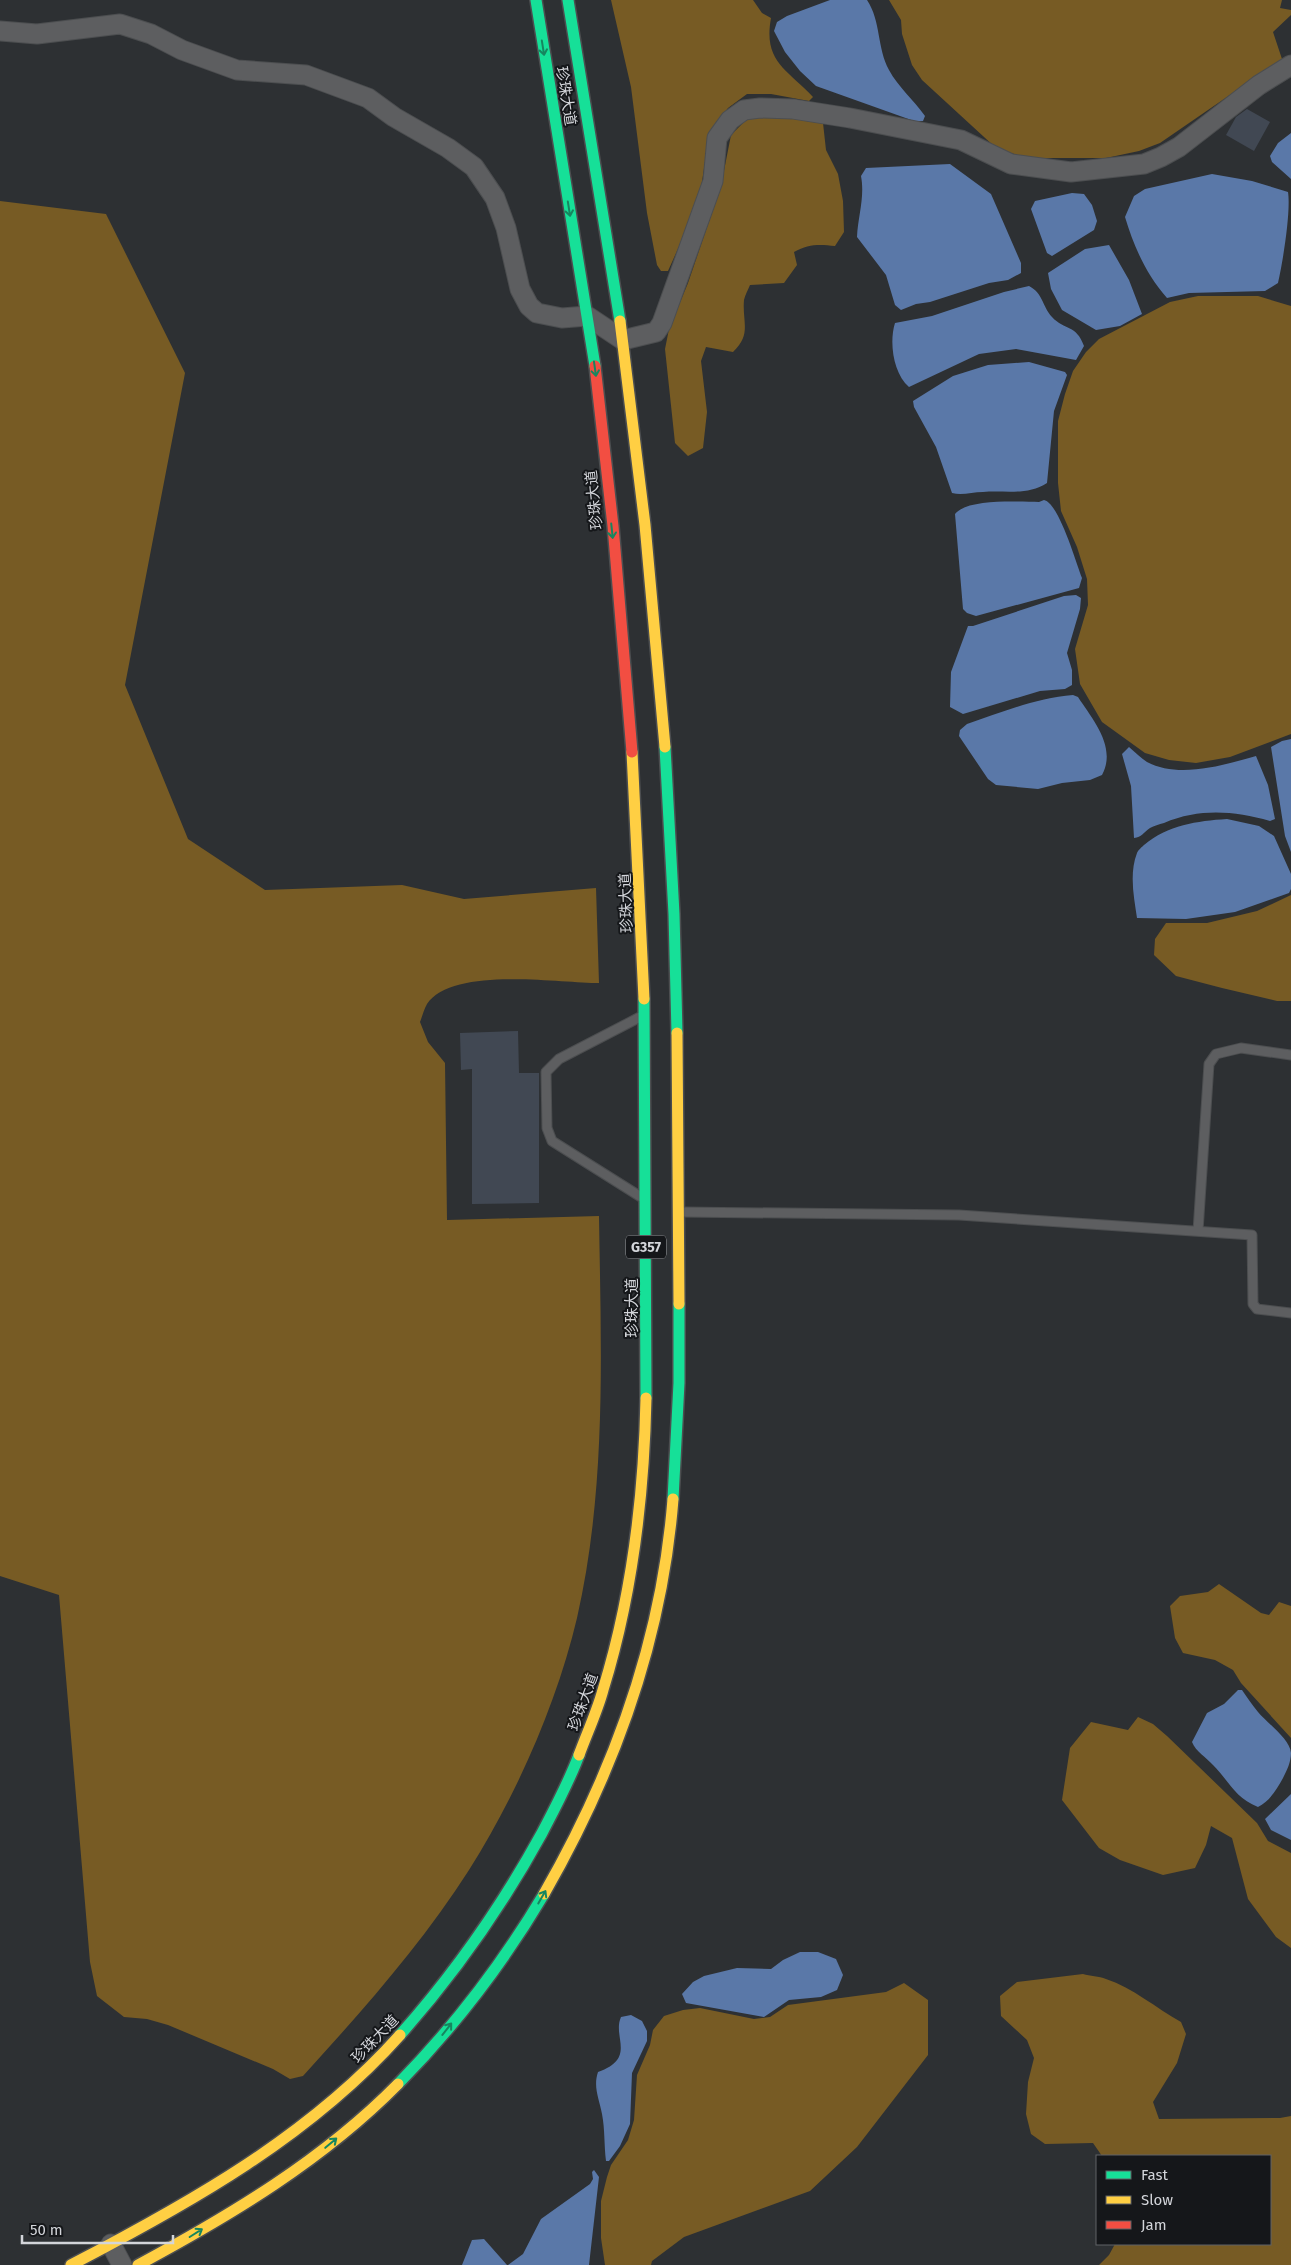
<svg xmlns="http://www.w3.org/2000/svg" width="1291" height="2265" viewBox="0 0 1291 2265" font-family="'Fira Sans','Noto Sans SC',sans-serif">
  <style>
    .forest { fill: #775b24 }
    .water { fill: #5a78a8 }
    .building { fill: #414853 }
    .lines { fill: none; stroke-linecap: round; stroke-linejoin: round }
    .lane-casing { stroke: #4c4e50; stroke-width: 11 }
    .street-casing { stroke: #4c4e50; stroke-width: 21 }
    .fast-casing { stroke: #4c4e50; stroke-width: 14 }
    .slow-casing { stroke: #4c4e50; stroke-width: 14 }
    .jam-casing { stroke: #4c4e50; stroke-width: 14 }
    .lane { stroke: #5d5e60; stroke-width: 9 }
    .street { stroke: #5d5e60; stroke-width: 19 }
    .fast { stroke: #16e098; stroke-width: 11 }
    .slow { stroke: #ffcf43; stroke-width: 11 }
    .jam { stroke: #f24e42; stroke-width: 11 }
    .oneway { stroke: #16865f }
    .labels { text-anchor: middle; dominant-baseline: central; stroke-width: 4; stroke-linejoin: round; paint-order: stroke }
    .shield { fill: #15171a; stroke: #9a9ca0; stroke-width: 1 }
    .shield-label { font-size: 14px; font-weight: bold; fill: #d3d5da }
    .street-label { font-size: 15px; fill: #d3d5da; stroke: #15171a }
  </style>
  <rect width="100%" height="100%" fill="#2d3033"/>
  <path class="forest" d="M611,0h142l9,13 9,5c-8,44 16,51 42,79l-4,4 -38,-7h-24l-19,14 -19,27 -10,67 -31,69h-7l-4,-6 -10,-52 -16,-126z
    M889,0h393l-2,8 11,2v5l-18,17 9,27 -122,84 -21,8 -33,7h-80l-30,-10 -74,-68 -10,-15 -10,-31 -1,-14z
    M794,115l29,8 3,27 12,24 5,27 1,31 -9,14c-16,-2 -27,-2 -41,6l3,13 -13,18 -34,2c-2,5 -5,10 -6,15 -2,22 8,34 -11,52l-27,-5 -5,14 6,51 -4,36 -15,8 -13,-13 -10,-94 4,-20 19,-46 33,-97 10,-51 18,-18z
    M0,201l106,13 79,159 -60,312 63,154 77,51 137,-5 62,14 132,-11 3,95c-40,0 -147,-17 -172,21 -3,5 -5,13 -7,18l8,20 17,21 2,157 152,-4c2,134 8,270 -22,402 -20,85 -61,178 -108,252 -47,74 -107,141 -166,206l-13,3 -17,-10 -105,-44 -21,-6 -23,-2 -27,-21 -7,-34 -31,-367 -59,-19z
    M1198,296h60l33,10v428l-61,23 -34,6 -27,-3 -24,-7 -43,-31 -22,-38 -5,-35 13,-44 -1,-26 -10,-32 -16,-36 -3,-28v-62l7,-27 8,-23 13,-19 13,-13 71,-37z
    M1291,895v106h-14l-55,-13 -46,-12 -22,-21 1,-16 11,-16h41l50,-12z
    M1219,1584l42,29 8,2 10,-13 12,4v132l-50,-55 -8,-13 -18,-10 -32,-7 -8,-15 -5,-32 10,-10 28,-4z
    M1138,1717l15,7 14,12 90,87 11,18 23,12v95l-15,-11 -28,-38 -16,-61 -21,-12 -5,19 -11,23 -32,7 -43,-15 -21,-12 -37,-48 8,-52 21,-26 37,8z
    M1083,1974c7,2 16,2 23,5 27,9 50,29 75,43l5,12 -9,29 -24,39 6,17 121,-1 11,-2v149h-192l10,-10 6,-11h155v-88h-168l-9,-13 -48,1 -14,-10 -5,-20 2,-32 6,-24 -7,-18 -26,-24 -1,-20 17,-14z
    M904,1983l24,17v55l-71,92 -47,44 -126,46 -32,24 -1,4h-46l-4,-27v-37l6,-24 4,-12 17,-25 6,-20 3,-45 13,-30 3,-15 11,-14 19,-6 17,-2 54,11 16,-2 18,-12 98,-13z"/>
  <path class="water" d="M830,0h37c14,21 10,48 22,70 9,17 25,30 36,46l-2,5h-9l-98,-35 -16,-15 -15,-19 -11,-21 3,-9 10,-6z
    M1291,133v46l-19,-17 -2,-6 8,-13z
    M950,164l41,30 30,69v10l-13,7 -19,3 -59,19 -14,2 -15,6 -6,-5 -9,-30 -29,-38c1,-21 8,-40 4,-61l5,-8z
    M1212,174l40,7 36,11c3,19 -5,69 -10,91l-13,8 -76,2 -22,5c-21,-24 -33,-51 -42,-81l9,-21 11,-7z
    M1072,193l12,1 8,11 5,16 -3,9 -42,26 -5,-3 -16,-44 4,-8z
    M1109,245l20,35 13,34 -22,12 -24,4 -34,-20 -11,-21 -3,-16 37,-24z
    M1029,286c14,7 13,20 23,31 13,14 24,7 32,29l-8,14 -60,-11 -37,5 -70,33c-16,-14 -20,-45 -14,-64l37,-7 72,-24z
    M1029,362l36,10 2,3 -13,36 -7,72c-20,13 -42,7 -64,9 -11,0 -21,4 -31,1l-16,-46 -22,-40 -1,-6 40,-25 35,-11z
    M1044,500c15,3 32,63 38,78l-3,10 -103,28 -9,-3 -4,-4 -8,-95c13,-16 65,-12 84,-12z
    M1076,595l5,3 -1,11 -13,44 5,17v15l-7,4 -25,2 -77,23 -13,-7 1,-35 17,-46h5l91,-30z
    M1073,695l5,2c15,23 39,50 24,78l-12,5 -28,3 -24,6 -42,-4 -8,-6 -29,-43 1,-6 7,-6c35,-12 69,-26 106,-29z
    M1291,739v113l-6,-16 -14,-89 11,-6z
    M1129,747c6,5 12,11 18,15 32,17 77,3 109,-6l12,29 7,34 -5,2c-36,-10 -70,-13 -106,2 -5,1 -10,3 -14,5 -7,5 -8,9 -16,10l-3,-52 -9,-32z
    M1227,819l32,7 15,10 17,38v15l-2,4 -54,19 -49,7 -49,-1c-3,-21 -8,-44 0,-65 1,-3 5,-6 7,-8 24,-20 53,-24 83,-26z
    M1238,1690h4c5,7 10,15 16,22 9,11 32,27 33,41 0,9 -4,17 -8,25 -6,11 -14,24 -25,29 -23,-9 -29,-26 -45,-42 -7,-8 -17,-13 -21,-23l15,-29 17,-9z
    M1291,1794v46l-20,-10 -6,-11z
    M800,1952h18l18,7 7,16 -6,15 -16,7 -32,3 -25,17 -78,-14 -4,-9 11,-12 11,-6 33,-8 34,1 12,-9z
    M631,2015l11,6 5,10v10l-15,32 -2,51 -10,22 -11,15h-3c-2,-16 -1,-32 -4,-47 -3,-16 -9,-27 -4,-42 39,-14 14,-35 23,-55z
    M594,2170l5,7 -10,88h-81l15,-11 18,-35 49,-35 3,-5 -1,-7z
    M484,2239l23,26h-45l10,-25z"/>
  <path class="building" d="M1247,109l23,13 -16,29 -28,-16 10,-18z
    M518,1031l1,42h20v130l-67,1v-135l-11,1 -1,-37z"/>
  <g class="lines">
    <g class="lane-casing">
      <path id="lane" d="M640,1017l-81,42 -13,13 1,56 5,13 89,56
        M681,1212l278,3 293,20 1,69 4,5 34,4
        M1198,1231l11,-167 7,-10 25,-6 50,7"/>
    </g>
    <g class="street-casing">
      <path id="street" d="M0,31l37,3 83,-10 31,10 31,16 55,20 69,5 62,23 26,19 54,31 26,19 21,31 11,30 14,61 9,17 8,7 25,5 25,-2 36,24 33,-8 6,-9 51,-142 4,-43 13,-18 14,-10 16,-2 33,1 57,9 111,22 50,24 60,8 73,-8 17,-7 18,-10 80,-62 32,-20
        M111,2244l11,21"/>
    </g>
    <g class="fast-casing">
      <path id="fast" d="M536,0l59,366
        M568,0l52,321
        M665,747l9,167 3,119
        M644,999l2,399
        M673,1499l6,-116v-79
        M400,2035c55,-62 102,-129 142,-202 13,-25 27,-51 37,-78
        M398,2084c56,-57 105,-121 146,-190"/>
    </g>
    <g class="slow-casing">
      <path id="slow" d="M620,321l25,204 20,222
        M632,752l12,247
        M677,1033l2,271
        M579,1755c8,-22 18,-43 24,-65 29,-94 41,-193 43,-292
        M544,1894c70,-122 118,-254 129,-395
        M71,2265c119,-62 239,-129 329,-230
        M138,2265c93,-50 185,-105 260,-181"/>
    </g>
    <g class="jam-casing">
      <path id="jam" d="M595,366l18,160 19,226"/>
    </g>
    <use href="#lane" class="lane"/>
    <use href="#street" class="street"/>
    <use href="#fast" class="fast"/>
    <use href="#slow" class="slow"/>
    <use href="#jam" class="jam"/>
  </g>
  <defs><path id="oneway-shaft" d="M-6 0H5M1.5-3L5.5 0L1.5 3" fill="none" stroke-width="1.6" stroke-linecap="round" stroke-linejoin="round" transform="scale(1.25)"/></defs>
  <g class="oneway">
    <use href="#oneway-shaft" transform="translate(543 48) rotate(81)"/>
    <use href="#oneway-shaft" transform="translate(569 209) rotate(81)"/>
    <use href="#oneway-shaft" transform="translate(595 369) rotate(82)"/>
    <use href="#oneway-shaft" transform="translate(612 531) rotate(84)"/>
    <use href="#oneway-shaft" transform="translate(542 1897) rotate(-60)"/>
    <use href="#oneway-shaft" transform="translate(447 2029) rotate(-52)"/>
    <use href="#oneway-shaft" transform="translate(331 2143) rotate(-40)"/>
    <use href="#oneway-shaft" transform="translate(196 2233) rotate(-32)"/>
  </g>
  <g class="labels">
    <rect class="shield" x="626" y="1235.5" width="40" height="23" rx="4"/>
    <g class="shield-label">
      <text x="646" y="1247">G357</text>
    </g>
    <g class="street-label">
      <text transform="translate(566 96) rotate(81)">珍珠大道</text>
      <text transform="translate(594 500) rotate(-96)">珍珠大道</text>
      <text transform="translate(626 903) rotate(-92)">珍珠大道</text>
      <text transform="translate(632 1308) rotate(-90)">珍珠大道</text>
      <text transform="translate(583 1702) rotate(-70)">珍珠大道</text>
      <text transform="translate(375 2039) rotate(-46)">珍珠大道</text>
    </g>
  </g>
  <rect x="1096" y="2155" width="175" height="90" fill="#15171a" stroke="#616367"/>
  <rect x="1106" y="2171" width="25" height="8" fill="#16e098" stroke="#616367"/>
  <text x="1141" y="2180" font-size="15" fill="#d3d5da">Fast</text>
  <rect x="1106" y="2196" width="25" height="8" fill="#ffcf43" stroke="#616367"/>
  <text x="1141" y="2205" font-size="15" fill="#d3d5da">Slow</text>
  <rect x="1106" y="2221" width="25" height="8" fill="#f24e42" stroke="#616367"/>
  <text x="1141" y="2230" font-size="15" fill="#d3d5da">Jam</text>
  <path d="M22 2235v8h151v-8" fill="none" stroke="#d3d5da" stroke-width="2.5"/>
  <text x="30" y="2235" font-size="15" fill="#d3d5da" stroke="#15171a" stroke-width="4" paint-order="stroke">50 m</text>
</svg>
